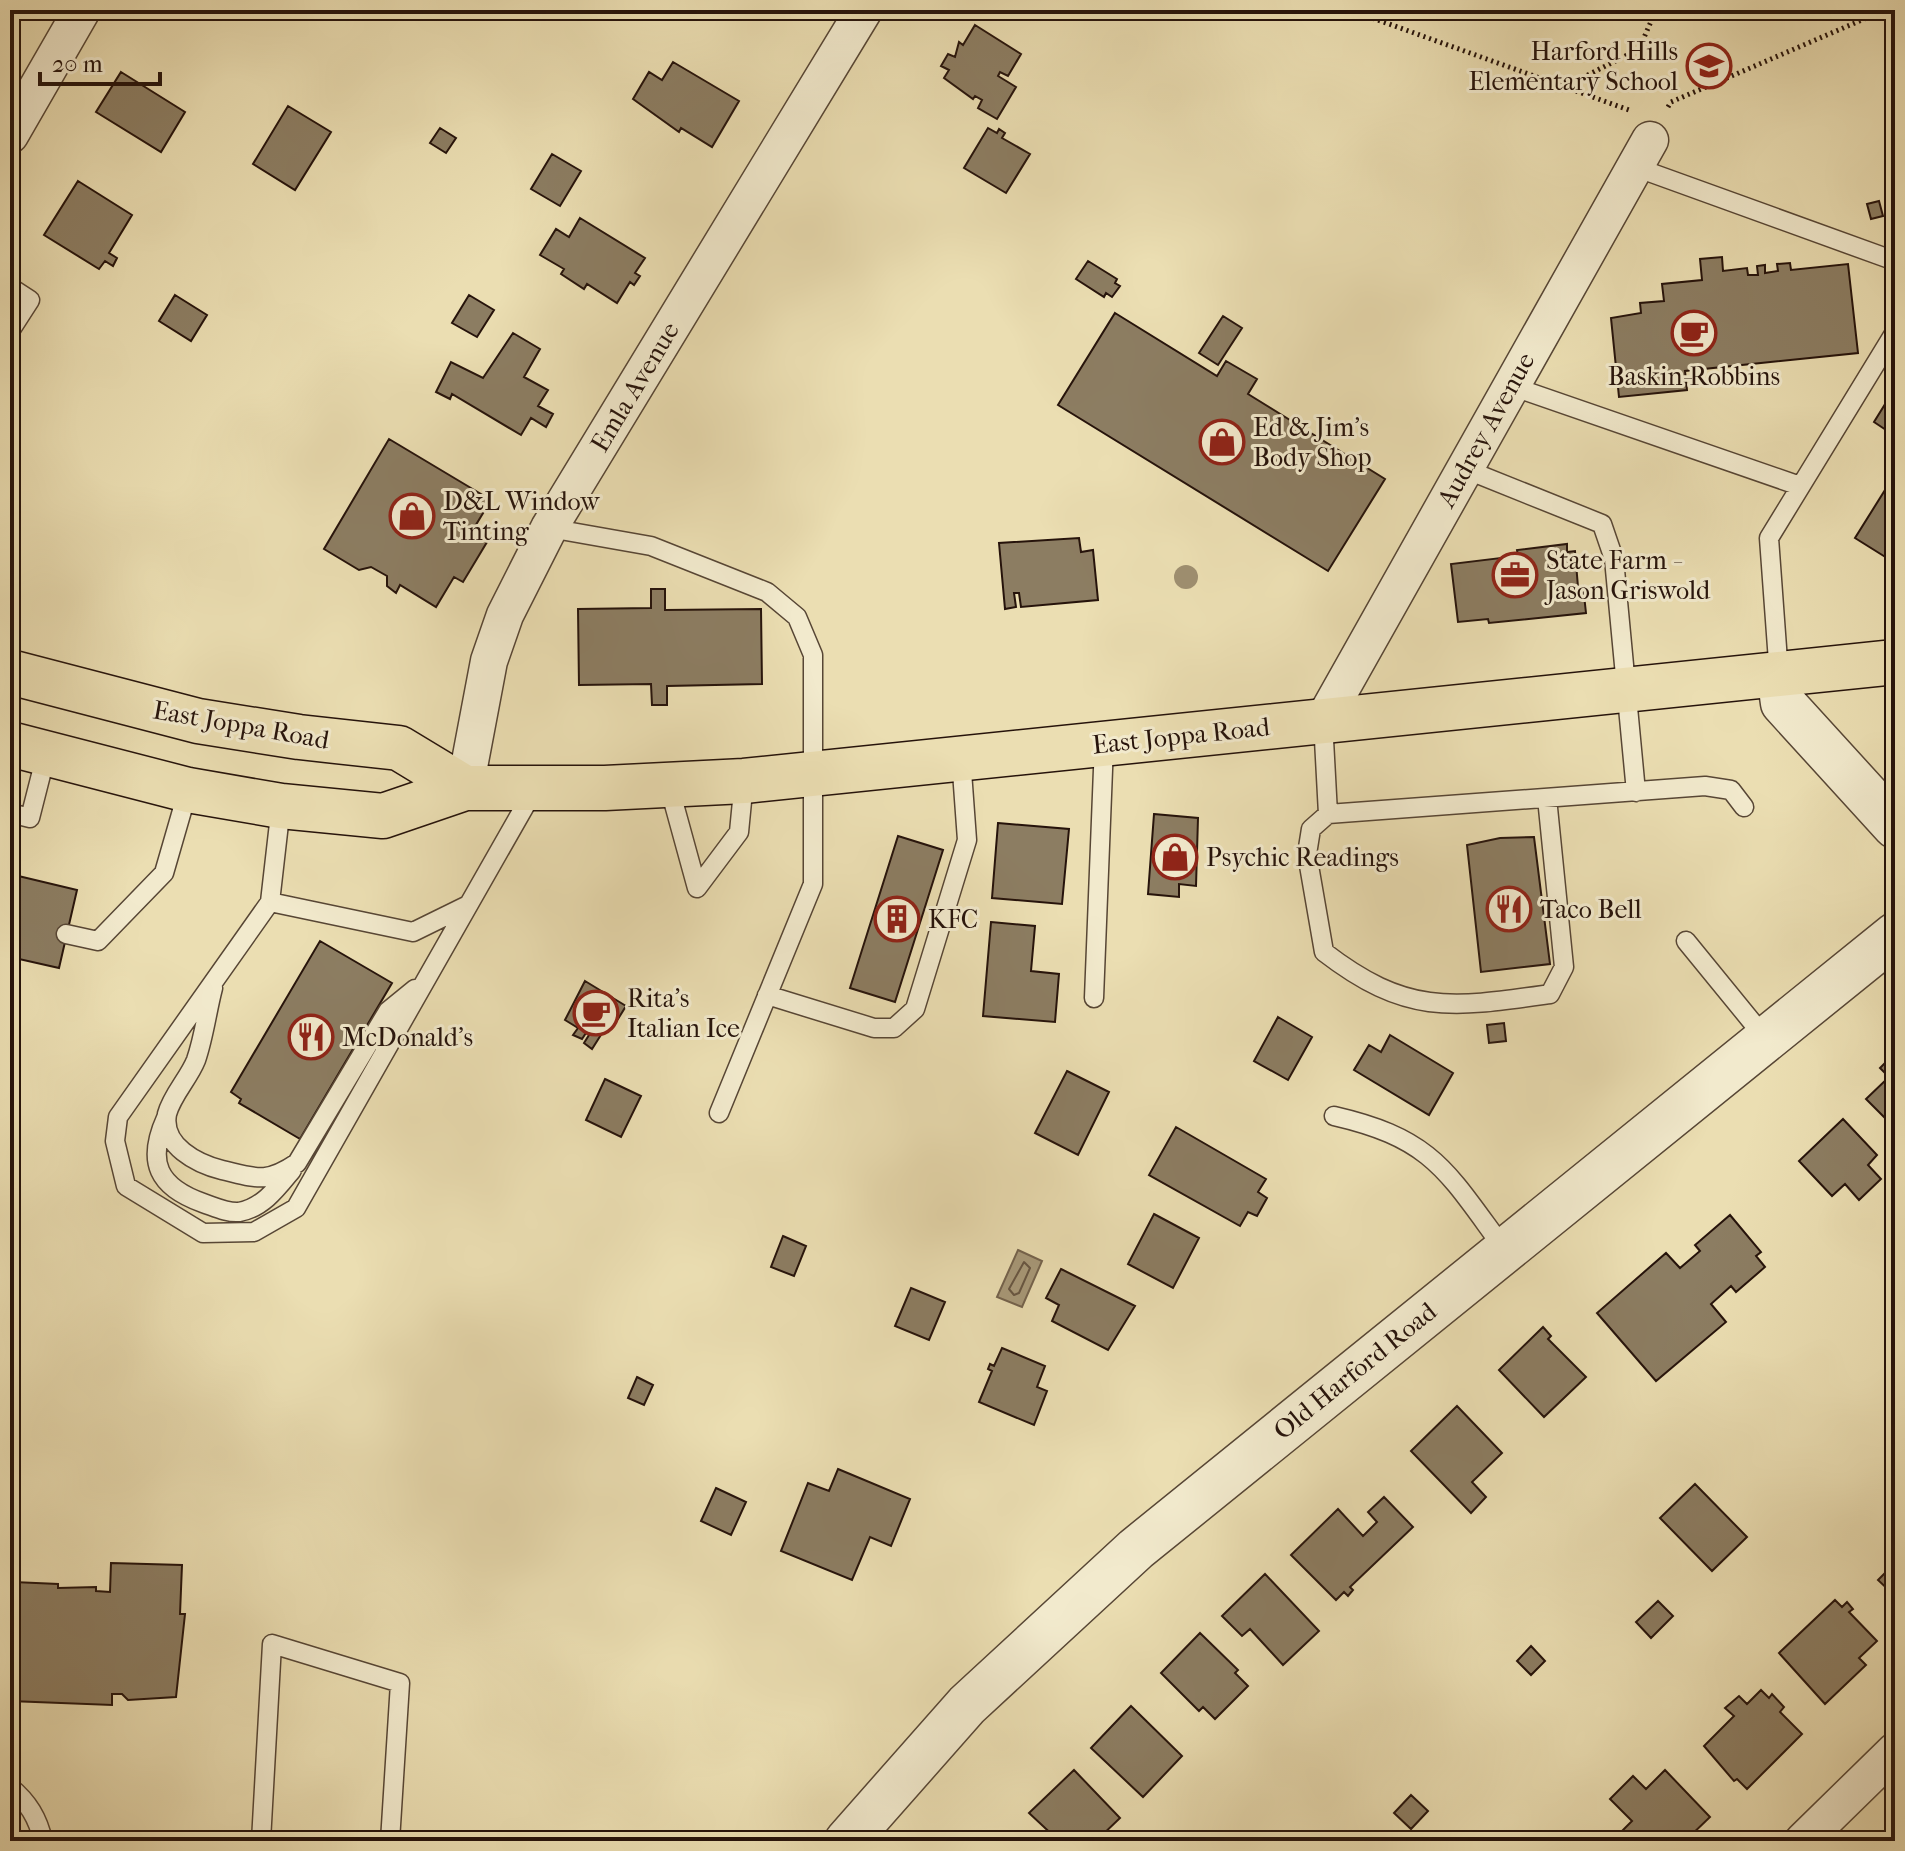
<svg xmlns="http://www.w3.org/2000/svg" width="1905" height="1851" viewBox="0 0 1905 1851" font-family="'IM FELL French Canon',serif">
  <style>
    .water { fill: #a89979; stroke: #74634d; stroke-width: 2 }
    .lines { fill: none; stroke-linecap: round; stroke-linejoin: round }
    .shore { stroke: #675642; stroke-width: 2 }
    .building { fill: #8c7d62; stroke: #26130b; stroke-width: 2 }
    .service-casing { stroke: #574635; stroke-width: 21 }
    .minor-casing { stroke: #574635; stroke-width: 39 }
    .tertiary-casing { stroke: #574635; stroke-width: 47 }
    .primary-casing { stroke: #26130b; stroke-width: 47 }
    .path { stroke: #26130b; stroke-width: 5; stroke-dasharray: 2 4; stroke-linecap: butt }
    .service { stroke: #f2eacd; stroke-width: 18 }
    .minor { stroke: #f2eacd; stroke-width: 36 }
    .tertiary { stroke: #f2eacd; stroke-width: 44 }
    .primary { stroke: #ebdeb2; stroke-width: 44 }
    .tree { fill: #9e8f71 }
    .labels { text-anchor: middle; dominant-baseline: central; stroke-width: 6; stroke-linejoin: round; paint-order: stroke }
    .poi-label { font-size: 26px; fill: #26130b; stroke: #f2eacd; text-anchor: start }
    .street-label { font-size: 26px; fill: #26130b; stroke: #f2eacd }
  </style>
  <rect width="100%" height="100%" fill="#ebdeb2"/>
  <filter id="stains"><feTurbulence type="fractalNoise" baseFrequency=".0025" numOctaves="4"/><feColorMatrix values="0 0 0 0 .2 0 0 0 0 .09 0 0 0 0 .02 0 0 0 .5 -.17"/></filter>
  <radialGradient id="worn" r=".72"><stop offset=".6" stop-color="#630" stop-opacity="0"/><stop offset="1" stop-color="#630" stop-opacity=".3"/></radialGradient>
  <path class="water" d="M1018,1250l24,11 -20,46 -25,-10z"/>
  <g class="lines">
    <path class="shore" d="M1024,1262l6,6 -11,25 -5,2 -5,-6z"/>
  </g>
  <path class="building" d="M975,25l46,29 -13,22 -8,-4 -2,4 18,11 -19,32 -19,-11 4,-8 -7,-4 -2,3 -29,-21 5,-8 -8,-4 7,-12 7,3 4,-15 4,3z
    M673,62l66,39 -27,46 -31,-19 -2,4 -46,-33 16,-27 13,8z
    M121,72l64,40 -24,40 -65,-40z
    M288,106l43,26 -36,58 -42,-26z
    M440,128l16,10 -10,15 -16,-10z
    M988,128l9,5 2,-4 6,4 -3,5 28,16 -24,39 -42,-25z
    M552,154l29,17 -21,35 -29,-17z
    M78,181l54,34 -23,38 8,5 -4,8 -8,-5 -6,8 -55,-34z
    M1879,201l4,15 -12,3 -4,-15z
    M580,218l65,40 -10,15 5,3 -6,9 -4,-3 -13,21 -30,-19 -3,5 -23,-15 3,-5 -24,-14 16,-26 13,8z
    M1722,257l1,14 24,-3 1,7h10l-1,-9 8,-1v8l13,-2 -1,-7 13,-1 1,7 57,-6 10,89 -173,18 2,19 -68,7 -8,-79 30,-5 -1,-10 24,-2 -2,-17 40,-4 -2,-21z
    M1088,261l29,18 -2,4 5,3 -8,11 -6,-4 -2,4 -28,-18z
    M175,295l32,20 -16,26 -32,-20z
    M469,295l25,15 -17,27 -25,-14z
    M1115,313l102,63 9,-15 31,18 -9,15 137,85 -57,92 -270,-166z
    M1223,316l19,12 -24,37 -19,-12z
    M513,333l27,16 -16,28 24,13 -10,16 15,8 -7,13 -15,-9 -10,17 -69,-41 -2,5 -14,-7 15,-30 32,16z
    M1895,388v48l-21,-14z
    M389,439l102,61 -20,33 16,9 -24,40 -9,-5 -18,30 -36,-22 -4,8 -9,-7v-10l-16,-9 -12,3 -35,-21z
    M1895,474v89l-40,-25z
    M1079,538l2,14 12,-2 5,50 -77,7 -2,-14h-5l2,14 -11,2 -6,-66z
    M1567,544v8l8,-1 3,36 5,-1 3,27 -97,10 -1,-4 -30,3 -7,-58 67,-8 -1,-6z
    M651,589h14v21l96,-1 1,75 -95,2v19h-15l-1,-21 -72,1 -1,-76 73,-1z
    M1154,814l44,4 -2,68 -17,-2v13l-31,-3z
    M998,823l71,6 -7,75 -70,-6z
    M898,836l45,14 -48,152 -45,-14z
    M1534,837l16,127 -69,8 -14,-127 33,-7z
    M10,874l67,16 -18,78 -49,-11z
    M991,922l44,4 -4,45 28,3 -4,48 -72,-6z
    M320,941l72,42 -92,156 -61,-36 2,-4 -10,-7z
    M585,981l41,25 -8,13h-7l-19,30 -8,-6 5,-8 -3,-2 -4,6 -9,-4 5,-7 -13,-8z
    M1278,1017l34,20 -24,43 -34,-19z
    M1504,1023l2,18 -17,2 -2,-18z
    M1390,1035l63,38 -24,42 -75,-45 15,-25 12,7z
    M1895,1053v75l-29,-29 23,-22 -9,-9z
    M1067,1071l42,21 -31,63 -43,-22z
    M605,1079l36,17 -20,41 -35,-17z
    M1843,1119l34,36 -9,10 13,14 -22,21 -14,-16 -13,12 -33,-35z
    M1176,1127l90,52 -8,13 9,6 -10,18 -9,-4 -8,14 -91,-51z
    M1154,1214l45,24 -26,50 -45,-24z
    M1730,1215l31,37 -5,4 9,11 -29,25 -5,-6 -20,18 15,18 -70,59 -59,-68 69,-60 14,15 20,-17 -5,-6z
    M783,1236l23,10 -12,30 -23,-9z
    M1061,1269l74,37 -27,44 -56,-29 7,-16 -13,-7z
    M911,1288l34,14 -16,38 -34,-14z
    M1543,1327l8,9 -3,3 38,38 -42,40 -45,-47z
    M1002,1348l43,18 -8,21 10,4 -13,34 -55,-23 13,-31 -4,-2 2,-5 4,2z
    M637,1377l16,8 -9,20 -16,-7z
    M1457,1406l45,47 -30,29 14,15 -15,16 -60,-62z
    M838,1469l72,30 -19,47 -21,-9 -18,43 -71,-29 27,-68 21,8z
    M1695,1484l52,53 -35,34 -52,-53z
    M716,1488l30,14 -15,33 -30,-14z
    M1384,1497l29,30 -63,60 3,3 -5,6 -4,-4 -8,8 -45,-45 47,-46 25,27 14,-14 -9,-10z
    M111,1563l71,2 -2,49h5l-9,83 -48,3 -6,-6h-10v11l-102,-4v-114h4v-5l44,2v4l38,-1v4l14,1z
    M1895,1563v33l-17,-16z
    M1265,1574l54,57 -36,34 -33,-36 -8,7 -20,-20z
    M1835,1600l7,7 5,-5 6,7 -4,3 28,29 -18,17 7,7 -41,39 -46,-51z
    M1658,1601l15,15 -22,22 -15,-16z
    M1200,1633l38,37 -3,3 13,13 -33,33 -12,-12 -4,4 -38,-38z
    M1531,1646l14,15 -14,14 -14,-14z
    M1761,1690l8,8 3,-4 12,13 -4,5 22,22 -55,55 -10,-10 -3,2 -30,-35 30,-30 -9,-8 14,-12 8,8z
    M1131,1706l51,50 -39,41 -52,-49z
    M1074,1770l46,48 -24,23h-37l-30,-28z
    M1665,1770l45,47 -25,24h-53l-10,-10 10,-10 -22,-22 23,-23 13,13z
    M1411,1795l17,16 -17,18 -17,-16z"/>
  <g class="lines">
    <g class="service-casing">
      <path id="service" d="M1635,167l260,94
        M10,287l20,13 -20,31
        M1511,386l289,100
        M1465,469l137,55 12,35 22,233
        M549,528l102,18 116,46 30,25 16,38v229l-94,229
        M1779,675l-10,-137 126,-206
        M1323,721l5,93 377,-28 26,4 13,17
        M669,786l28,102
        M281,806l-11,96 -152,215 -3,24 11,45 77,47 51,-1 42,-24 238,-418
        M10,813l20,5 16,-63
        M1328,814l-17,15 -4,25 17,98c83,64 128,56 226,42l14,-27 -17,-169
        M697,888l42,-56 5,-51
        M270,902l143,30 53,-26
        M66,934l32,7 66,-68 24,-83
        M1686,941l80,98
        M213,988c-6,23 -9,49 -17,72 -7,18 -24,35 -29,54 -6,32 31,50 55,56 34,8 44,14 75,-7l91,-152 27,-22
        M767,995l107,33h20l21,-19 52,-169 -6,-82
        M1094,998l10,-254
        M1334,1116c100,23 113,56 171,134
        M166,1118c-20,44 -8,69 37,85 12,4 24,10 36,9 24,-4 39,-25 53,-42
        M10,1787c18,15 28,31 33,54
        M261,1841l11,-197 128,39 -10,158"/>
    </g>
    <g class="minor-casing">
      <path id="minor" d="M10,135l72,-125
        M1323,721l327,-581
        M465,788l24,-127 16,-46 44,-87 315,-518
        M1803,1841l92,-90"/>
    </g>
    <g class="tertiary-casing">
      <path id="tertiary" d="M1779,675l4,28 112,123
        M847,1841l120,-136 169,-156 759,-614"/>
    </g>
    <g class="primary-casing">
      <path id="primary" d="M10,672l188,49 101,16 100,11 66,40
        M10,744l178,46 93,16 102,10 82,-28h140l139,-7 1151,-119"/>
    </g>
    <path class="path" d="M1350,10l279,100
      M1566,86l73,-37 17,-39
      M1668,107l3,-5 214,-92"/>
    <use href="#service" class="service"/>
    <use href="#minor" class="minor"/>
    <use href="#tertiary" class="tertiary"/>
    <use href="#primary" class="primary"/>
  </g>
  <circle class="tree" cx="1186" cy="577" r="12"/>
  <defs>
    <g id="school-ring" transform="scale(2.3)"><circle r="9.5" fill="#f2eacd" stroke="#8f2418" stroke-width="1.5"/><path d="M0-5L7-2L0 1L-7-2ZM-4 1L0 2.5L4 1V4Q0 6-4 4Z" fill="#8f2418"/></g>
    <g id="cafe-ring" transform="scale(2.3)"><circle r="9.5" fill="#f2eacd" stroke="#8f2418" stroke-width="1.5"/><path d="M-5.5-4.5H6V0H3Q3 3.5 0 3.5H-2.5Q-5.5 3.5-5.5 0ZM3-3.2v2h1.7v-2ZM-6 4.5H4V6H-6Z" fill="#8f2418"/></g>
    <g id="shop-ring" transform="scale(2.3)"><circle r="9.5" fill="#f2eacd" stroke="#8f2418" stroke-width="1.5"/><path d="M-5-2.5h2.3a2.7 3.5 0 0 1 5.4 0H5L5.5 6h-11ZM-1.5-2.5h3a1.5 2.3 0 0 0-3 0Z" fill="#8f2418"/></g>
    <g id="office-ring" transform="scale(2.3)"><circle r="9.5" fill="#f2eacd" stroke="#8f2418" stroke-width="1.5"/><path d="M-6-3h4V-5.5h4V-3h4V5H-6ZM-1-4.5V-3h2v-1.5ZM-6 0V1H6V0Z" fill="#8f2418"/></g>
    <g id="restaurant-ring" transform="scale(2.3)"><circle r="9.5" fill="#f2eacd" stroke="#8f2418" stroke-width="1.5"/><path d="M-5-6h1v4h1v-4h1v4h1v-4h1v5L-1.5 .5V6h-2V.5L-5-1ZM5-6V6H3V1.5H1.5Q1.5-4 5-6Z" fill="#8f2418"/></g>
    <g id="building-ring" transform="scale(2.3)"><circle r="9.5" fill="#f2eacd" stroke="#8f2418" stroke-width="1.5"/><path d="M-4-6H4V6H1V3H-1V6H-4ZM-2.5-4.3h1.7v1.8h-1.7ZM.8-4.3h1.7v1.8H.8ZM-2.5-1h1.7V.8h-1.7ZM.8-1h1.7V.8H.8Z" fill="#8f2418"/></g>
  </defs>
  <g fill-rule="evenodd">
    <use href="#school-ring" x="1709" y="66"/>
    <use href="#cafe-ring" x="1694" y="333"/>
    <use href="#shop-ring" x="1222" y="442"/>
    <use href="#shop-ring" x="412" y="516"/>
    <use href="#office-ring" x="1515" y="575"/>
    <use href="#shop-ring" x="1175" y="857"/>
    <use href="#restaurant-ring" x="1509" y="909"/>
    <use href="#building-ring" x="897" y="919"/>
    <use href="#cafe-ring" x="596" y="1013"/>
    <use href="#restaurant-ring" x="311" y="1037"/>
  </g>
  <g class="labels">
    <g class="poi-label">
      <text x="1678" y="51" text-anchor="end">Harford Hills<tspan x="1678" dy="30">Elementary School</tspan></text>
      <text x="1694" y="376" text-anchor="middle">Baskin-Robbins</text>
      <text x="1253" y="427">Ed &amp; Jim’s<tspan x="1253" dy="30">Body Shop</tspan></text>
      <text x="443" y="501">D&amp;L Window<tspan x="443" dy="30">Tinting</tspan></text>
      <text x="1546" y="560">State Farm -<tspan x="1546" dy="30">Jason Griswold</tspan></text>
      <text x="1206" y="857">Psychic Readings</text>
      <text x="1540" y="909">Taco Bell</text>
      <text x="928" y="919">KFC</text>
      <text x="627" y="998">Rita's<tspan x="627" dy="30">Italian Ice</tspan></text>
      <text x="342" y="1037">McDonald's</text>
    </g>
    <g class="street-label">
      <text transform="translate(635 387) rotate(-59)">Emla Avenue</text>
      <text transform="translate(1486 430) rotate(-61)">Audrey Avenue</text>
      <text transform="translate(241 725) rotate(10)">East Joppa Road</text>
      <text transform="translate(1181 736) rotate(-6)">East Joppa Road</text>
      <text transform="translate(1355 1371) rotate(-39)">Old Harford Road</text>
    </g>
  </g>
  <rect width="1905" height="1851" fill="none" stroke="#ebdeb2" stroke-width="40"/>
  <rect x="12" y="12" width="1881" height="1827" fill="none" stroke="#26130b" stroke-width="4"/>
  <rect x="20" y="20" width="1865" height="1811" fill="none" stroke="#26130b" stroke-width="2"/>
  <path d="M40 72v12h120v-12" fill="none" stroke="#26130b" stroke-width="4"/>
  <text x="52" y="72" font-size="24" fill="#26130b" stroke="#f2eacd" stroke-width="6" paint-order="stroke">20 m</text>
  <rect width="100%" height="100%" filter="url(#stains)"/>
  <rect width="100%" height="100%" fill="url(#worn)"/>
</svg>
